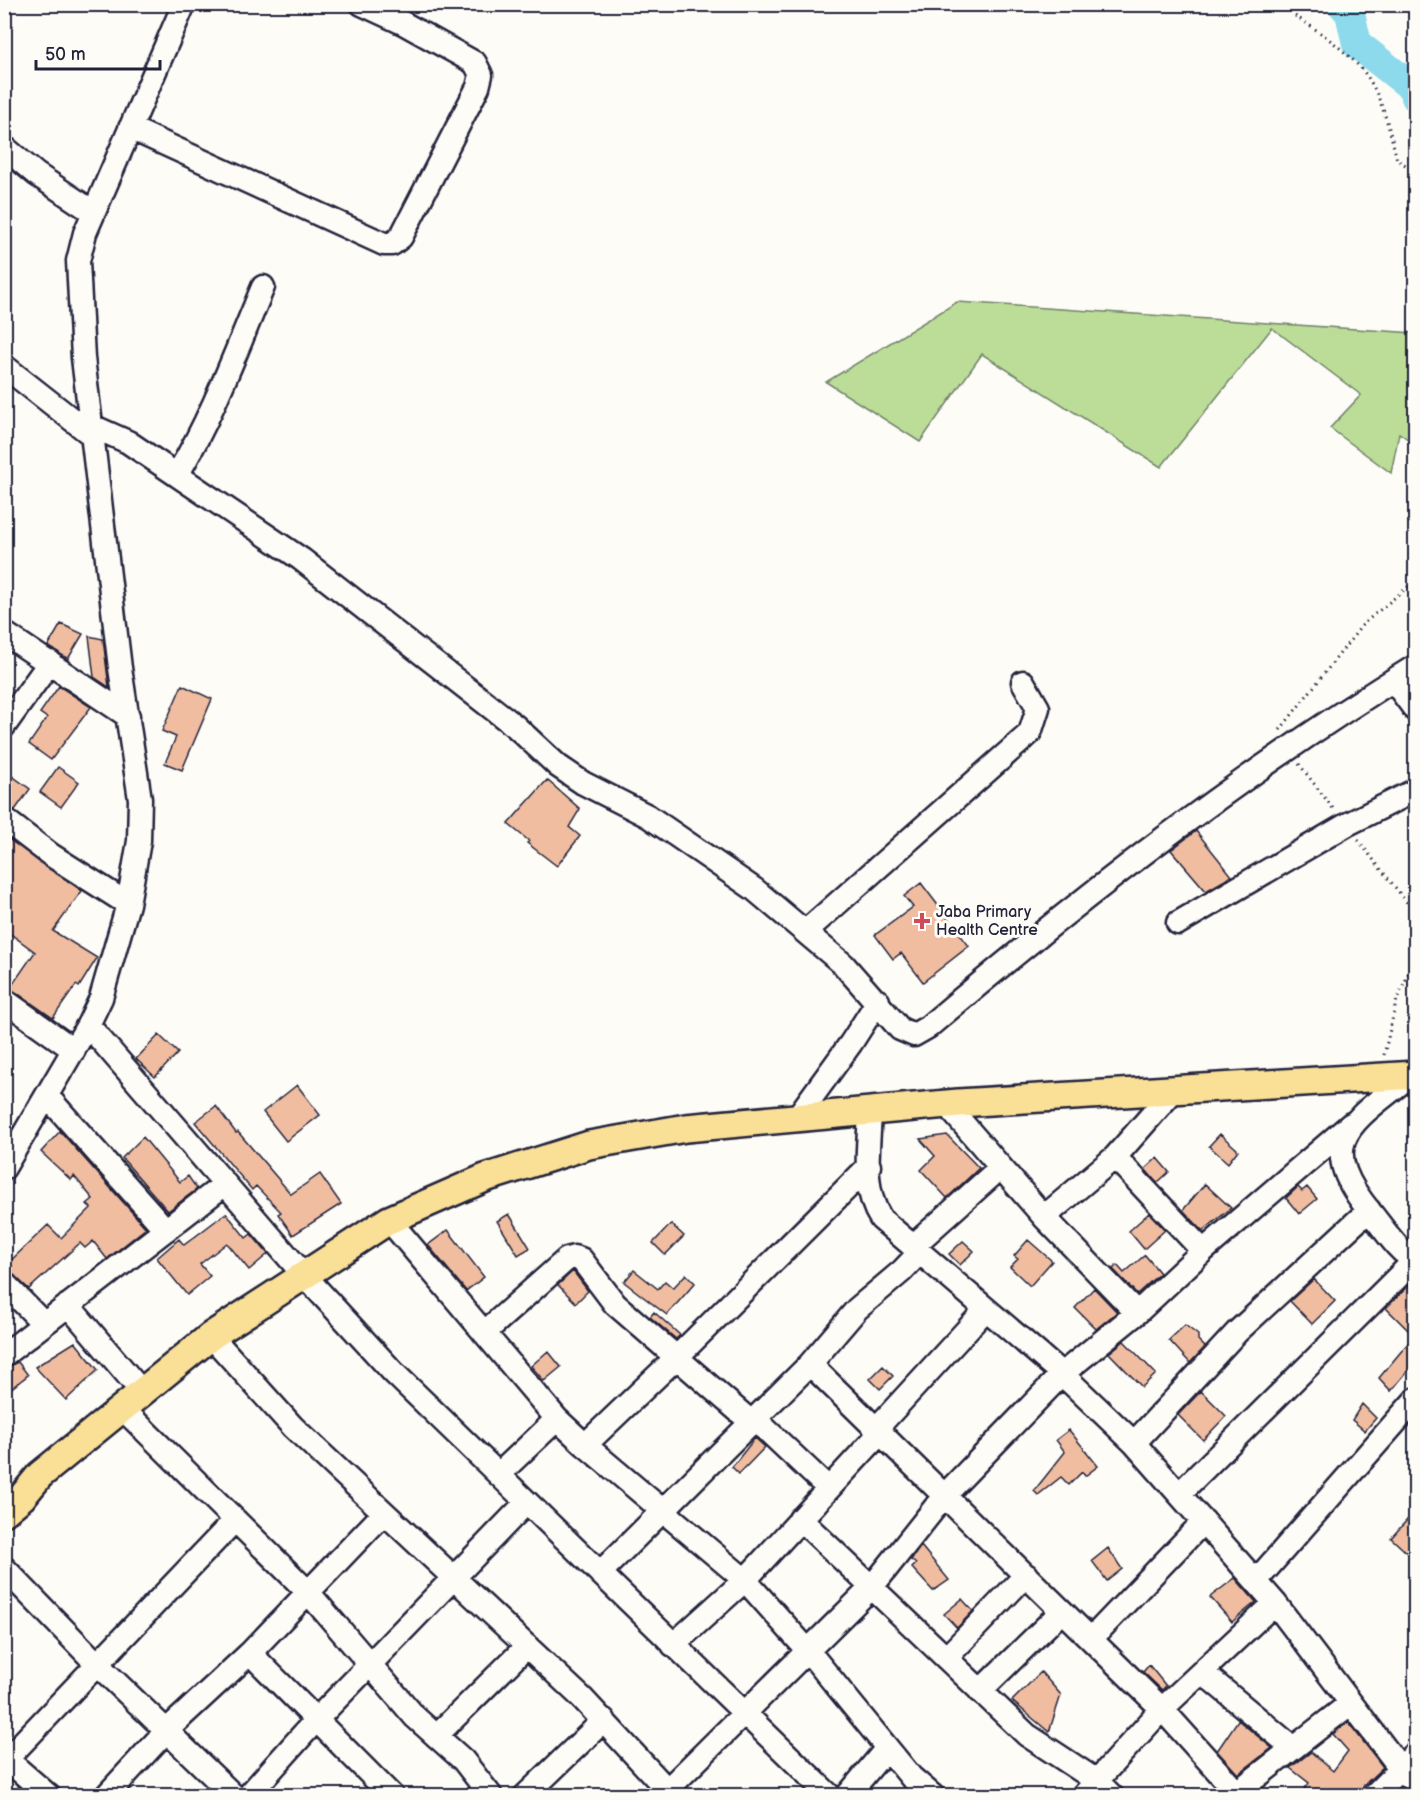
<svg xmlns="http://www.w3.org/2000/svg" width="1420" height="1800" viewBox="0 0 1420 1800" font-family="'Balsamiq Sans',sans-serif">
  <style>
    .green { fill: #bcdd97; stroke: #6f8069; stroke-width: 1.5 }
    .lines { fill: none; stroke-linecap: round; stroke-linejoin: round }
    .river { stroke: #8ddaec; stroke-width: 30 }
    .building { fill: #f0bda1; stroke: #22223b; stroke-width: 1.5 }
    .minor-casing { stroke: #22223b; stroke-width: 27 }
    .major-casing { stroke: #22223b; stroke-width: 32 }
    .path { stroke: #22223b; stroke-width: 3; stroke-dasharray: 1.5 4.5; stroke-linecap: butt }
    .minor { stroke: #fdfcf7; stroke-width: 22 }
    .major { stroke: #fadf96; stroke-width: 27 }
    .poi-dot { fill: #d1495b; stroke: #fdfcf7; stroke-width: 2 }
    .labels { text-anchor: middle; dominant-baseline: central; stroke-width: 6; stroke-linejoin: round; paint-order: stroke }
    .poi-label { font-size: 16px; fill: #22223b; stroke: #fdfcf7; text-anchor: start }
  </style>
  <rect width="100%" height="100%" fill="#fdfcf7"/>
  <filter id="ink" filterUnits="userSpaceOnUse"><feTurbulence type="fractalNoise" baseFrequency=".0167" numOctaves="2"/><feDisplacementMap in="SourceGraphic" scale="12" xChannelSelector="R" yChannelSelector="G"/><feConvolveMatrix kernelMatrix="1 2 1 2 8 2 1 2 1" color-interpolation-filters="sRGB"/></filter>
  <g filter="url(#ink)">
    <path class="green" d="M957,302l458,31v111l-16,-11 -8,40 -61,-45 31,-33 -89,-67 -111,139 -179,-113 -62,88 -94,-60z"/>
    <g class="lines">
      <path class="river" d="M1342,4l8,9 7,31 56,44 3,9"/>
    </g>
    <path class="building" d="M61,624l22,10 -15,25 -20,-13z
      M89,636l14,3 6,48 -15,-10z
      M182,685l30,14 -30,71 -17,-7 11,-26 -14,-6z
      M59,686l32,21 -40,53 -22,-16 18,-26 -7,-5z
      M58,767l21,15 -18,25 -21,-15z
      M4,770l26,19 -15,21 -11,-4z
      M547,780l33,29 -11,18 11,9 -23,30 -30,-23 2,-2 -21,-17z
      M1196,831l36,45 -26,15 -35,-41z
      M4,836l78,55 -29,40 44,27 -18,29 -3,-2 -23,33 -43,-30 25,-36 -31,-23z
      M921,883l48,63 -46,36 -22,-29 -8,6 -18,-24 38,-28 -9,-11z
      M159,1035l19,18 -23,24 -19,-18z
      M297,1085l23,30 -34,26 -23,-29z
      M216,1106l20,27 2,-1 53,62 29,-20 21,30 -48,31 -15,-21 3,-2 -25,-26 -4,4 -57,-68z
      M60,1131l86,97 -39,31 -14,-18 -8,7 -5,-5 -51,46 -25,-22 44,-42 13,13 30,-30 -4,-4 6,-5 -19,-23 -3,4 -30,-28z
      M1220,1134l18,16 -10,13 -19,-17z
      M947,1135l32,33 -32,30 -26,-28 14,-14 -15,-17z
      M143,1137l37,45 8,-6 9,13 -29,22 -46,-53z
      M1157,1158l12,14 -12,11 -12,-14z
      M1205,1184l26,24 -28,23 -20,-21z
      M1298,1187l4,4 5,-4 10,12 -18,15 -13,-16z
      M226,1213l20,25 5,-4 17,20 -19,16 -22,-27 -27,21 10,12 -23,19 -30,-37 22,-19 5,6z
      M1149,1213l16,17 -21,19 -15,-18z
      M509,1214l21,34 -12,7 -21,-34z
      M671,1224l13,12 -19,19 -12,-12z
      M448,1230l36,47 -18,14 -38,-46z
      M1028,1240l24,21 -22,25 -20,-19 8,-8 -4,-3z
      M963,1241l11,10 -14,14 -11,-11z
      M1145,1255l15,18 -23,21 -24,-25 4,-4 7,8z
      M634,1270l24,19 7,-8 8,7 13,-14 9,9 -28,32 -43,-33z
      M573,1271l15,20 -12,12 -18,-18z
      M1314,1279l21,22 -23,23 -22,-23z
      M1416,1279v82l-25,30 -12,-13 35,-42 -28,-28z
      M1094,1288l23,24 -21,17 -21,-21z
      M654,1312l26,23 -4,4 -26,-22z
      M1185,1325l13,10v5l7,7 -15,16 -21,-23z
      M1124,1341l32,33 -14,13 -33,-34z
      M75,1342l23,28 -32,30 -31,-33z
      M548,1351l13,16 -17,14 -13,-15z
      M18,1362l10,13 -24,19v-26z
      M883,1366l10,10 -13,13 -10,-10z
      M1201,1391l25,25 -23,24 -25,-25z
      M1362,1404l14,14 -11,13 -13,-11z
      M1069,1430l29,36 -13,10 -3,-4 -13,13 -8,-8 -23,18 -4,-4 31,-39 -9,-12z
      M755,1438l10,9 -26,27 -7,-7z
      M1416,1510v51l-25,-23z
      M921,1546l28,34 -16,11 -21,-23 4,-4 -5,-4z
      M1108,1548l14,21 -15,12 -15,-20z
      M1235,1578l21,24 -24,20 -22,-25z
      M962,1599l11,12 -16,17 -13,-14z
      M1149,1665l17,21 -4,4 -19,-18z
      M1041,1672l20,23 -12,37 -37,-31z
      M1238,1720l34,28 -34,26 -21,-23z
      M1348,1722l35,45 -20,19 -3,10h-61l10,-13 -19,-15 21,-16 22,19 15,-20 -15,-17z"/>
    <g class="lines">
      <g class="minor-casing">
        <path id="minor" d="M130,128l254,116h8l9,-7 77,-150 3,-12 -6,-12 -72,-40 -41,-19
          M4,147l32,27 57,38
          M4,366l89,70
          M92,426l36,16 173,117 214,167 43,40 25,17 65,33 106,73 89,75 57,65 14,6 14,-8c155,-131 315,-255 488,-361
          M177,475c36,-60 59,-124 86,-188
          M4,633l124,83
          M1393,680l23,31
          M4,726l46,-64
          M4,819l47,36 77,49
          M1178,923l168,-98 70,-35
          M805,932l225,-199 8,-25 -15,-26
          M4,1000l70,50
          M88,1025l215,249 90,98 437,424
          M1411,1075c-58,47 -100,65 -40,138 13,16 27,39 45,48
          M47,1096l119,134
          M946,1104l98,113
          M870,1112c-1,35 -9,76 11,107l181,155 72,69 141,160 126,166 15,14
          M798,1116l53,-73 27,-42
          M1115,1157l88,94
          M4,1168l84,-143 13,-27 27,-94 11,-63 1,-42 -20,-131 -37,-310 -5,-97 7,-28 99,-229
          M389,1220l168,199 28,26 160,135 64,72 102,125 22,19
          M913,1246l87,-78
          M4,1283l40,41
          M68,1305l74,87
          M1137,1313l-93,-96 71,-60 58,-66
          M484,1333l83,-74 7,-2 7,2 34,45 135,117
          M211,1336l82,91 289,271 91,98
          M4,1355l221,-171
          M810,1364l352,345 78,87
          M122,1408l185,183 108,126 48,43 28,36
          M754,1418l74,70
          M876,1429l110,-120
          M1134,1443l103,-111 132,-122
          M585,1445l91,-87 193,-192
          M499,1474l58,-55
          M1179,1494l235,-233
          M800,1519l227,216 70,46 15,15
          M4,1568l94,97 136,131
          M600,1573l210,-209 47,-55 45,-38 18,-19
          M1256,1581l160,-182
          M1091,1639l113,-118
          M673,1645l72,-65 135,-147
          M250,1653l142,143
          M946,1658l80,-83
          M1202,1672l91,76
          M980,1691l82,-80
          M436,1736l91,-90
          M4,1757l45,39
          M4,1762l231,-242
          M668,1789l203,-201 74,-93 117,-121 75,-61 66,-62 148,-127
          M106,1796l60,-65 84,-78 134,-140
          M248,1796l67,-75 212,-219
          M525,1796l79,-76
          M847,1796l40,-48
          M1083,1796l79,-87 113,-106
          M1232,1796l119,-93
          M1373,1796l43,-43"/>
      </g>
      <g class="major-casing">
        <path id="major" d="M4,1512l18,-15 18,-22 171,-139 178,-116 96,-42 104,-33 97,-17 272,-25 458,-28"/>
      </g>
      <path class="path" d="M1295,16c23,14 55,37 72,60 15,22 24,58 30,84l19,11
        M1280,730l83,-106 53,-44
        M1299,764l36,47
        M1358,840l58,74
        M1384,1055l13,-56 19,-42"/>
      <use href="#minor" class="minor"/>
      <use href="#major" class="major"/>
    </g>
  </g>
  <path class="poi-dot" d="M919 912h6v6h6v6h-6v6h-6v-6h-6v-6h6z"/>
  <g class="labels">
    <g class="poi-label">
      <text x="936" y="912">Jaba Primary<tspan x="936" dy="18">Health Centre</tspan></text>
    </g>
  </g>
  <rect width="1420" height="1800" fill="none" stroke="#fdfcf7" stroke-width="24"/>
  <rect x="12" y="12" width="1396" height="1776" fill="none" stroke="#22223b" stroke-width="2" filter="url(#ink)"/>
  <path d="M36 60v9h124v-9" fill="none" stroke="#22223b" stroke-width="3"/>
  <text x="45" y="60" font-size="18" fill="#22223b" stroke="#fdfcf7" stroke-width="4.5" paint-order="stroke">50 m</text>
</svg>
